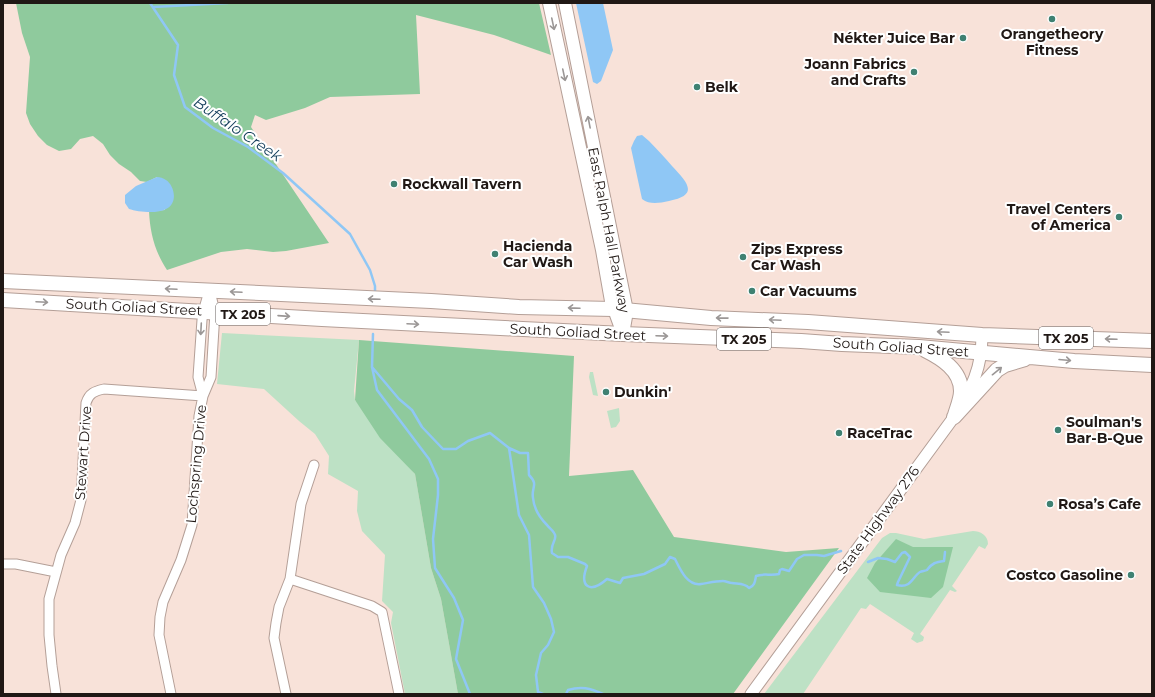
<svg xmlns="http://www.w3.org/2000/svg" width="1155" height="697" viewBox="0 0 1155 697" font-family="Montserrat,sans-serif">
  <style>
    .green { fill: #bde1c5 }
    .forest { fill: #8fca9d }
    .water { fill: #8fc7f5 }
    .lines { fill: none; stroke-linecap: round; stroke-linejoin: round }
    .stream { stroke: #8fc7f5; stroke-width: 2.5 }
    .minor-casing { stroke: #b49f97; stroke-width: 11 }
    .tertiary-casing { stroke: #b49f97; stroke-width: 13 }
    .secondary-casing { stroke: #b49f97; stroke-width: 14 }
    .primary-casing { stroke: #b49f97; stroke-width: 16 }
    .minor { stroke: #fff; stroke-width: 9 }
    .tertiary { stroke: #fff; stroke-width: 11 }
    .secondary { stroke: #fff; stroke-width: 12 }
    .primary { stroke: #fff; stroke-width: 14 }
    .oneway { stroke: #9b9796 }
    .poi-dot { fill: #3f8172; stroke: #fff; stroke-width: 1.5 }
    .labels { text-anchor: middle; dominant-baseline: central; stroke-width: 4; stroke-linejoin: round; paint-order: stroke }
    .shield { fill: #fff; stroke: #635d5b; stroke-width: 1 }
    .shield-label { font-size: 13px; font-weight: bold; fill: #201815 }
    .poi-label { font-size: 14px; font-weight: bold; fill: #201815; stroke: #fff; text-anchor: start }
    .street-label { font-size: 14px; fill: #201815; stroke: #fff }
    .water-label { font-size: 15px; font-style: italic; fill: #113c5a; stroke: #fff }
  </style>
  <rect width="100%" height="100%" fill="#f8e2d9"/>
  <path class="green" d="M222,333l137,7 -5,51 1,9 60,74 16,94 10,31 17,95h-53l-14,-71 2,-11 -11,-11 3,-46 -23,-24 -5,-20 1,-20 -30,-17 1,-18 -14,-22 -16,-13 -35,-32 -47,-5z
    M590,372h3l5,24 -5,-1 -4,-18z
    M619,408l1,13 -4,6 -5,1 -4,-17z
    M973,531c7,0 15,4 15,13l-3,5 -6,-3 -27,40 5,5 -2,1 -5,-2 -30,44 4,3 -1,4 -6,2 -6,-4 3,-6 -44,-29 -4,5 -5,-1 -58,86h-39l118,-156 8,-5h6l28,6z"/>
  <path class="forest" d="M16,3h523l12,52 -57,-20 -78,-20 4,79 -90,3 -25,11 -39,12 -11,-5 -4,12 78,116 -43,8 -13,1 -26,-3 -26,3 -54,18c-12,-18 -17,-37 -18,-59l16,-1 -8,-33 -10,5 -7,-1 -9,-9 -12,-8 -9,-9 -7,-11 -10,-8 -13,3 -9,10 -12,2 -12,-6 -9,-9 -8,-12 -4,-11 4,-56 -8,-24z
    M359,340l215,16 -5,120 64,-6 41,67 112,15 53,-4 -106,146h-275l-17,-95 -10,-31 -16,-94 -35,-36 -25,-38z
    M896,539l17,8h40l-10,40 -12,11 -51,-6 -13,-14 8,-15z"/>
  <path class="water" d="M576,3h27l10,47 -12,31 -4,3 -4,-2z
    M642,135l7,6c8,8 16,17 23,25 15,16 28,29 -3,35 -10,2 -19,4 -27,-2l-11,-51 3,-7 3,-5z
    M157,177c3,0 6,1 9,3 9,6 12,24 0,29 -8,5 -28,3 -37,0l-4,-6v-8l11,-9z"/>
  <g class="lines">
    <path class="stream" d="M150,3l28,42 -4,30 11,32 28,21 35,19 35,26 67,61 20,36 5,16v8
      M153,7l75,-4
      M373,334l-1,33 5,23 52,69 9,20v16l-5,44 2,29 19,30 9,22 -7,39 14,35
      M372,367l27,32 13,11 10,17 21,22h13l12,-8 22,-8 19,15 10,67 10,20 4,52 11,16 7,16 3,13 -6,13 -7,8 -5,22 2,17 5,2
      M509,448l11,5h8l1,22c10,10 2,12 4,23 1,11 6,19 14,27 2,3 7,6 8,10 2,5 -5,9 -3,18l6,4h10l17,7 2,2c-8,21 3,28 20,13l13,4 3,-5 21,-4 21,-10 5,-7 5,2c5,10 12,27 26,25 7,-1 14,-3 22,-3 3,0 6,2 9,2 6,1 13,0 17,5 6,-2 6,-7 7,-12 7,-3 15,0 23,-2l1,-4 2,-1 7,2 8,-12 7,-4h13l7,1 17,-5
      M868,562l10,-4 9,1 8,3 7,-9 3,-1 5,5 -12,25 -1,3c14,4 16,-9 23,-13 2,-1 5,-1 7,-2 5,-7 9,-8 17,-9l1,-9
      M566,694l2,-4c13,-4 22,-2 35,4"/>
    <g class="minor-casing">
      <path id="minor" d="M203,396l-5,-19 4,-57 1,-8 6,-21
        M3,564h13l40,8
        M290,579l82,27 10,6 17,82
        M56,694l-4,-28 -3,-31v-36l12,-44 14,-32 6,-23 5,-97c3,-10 9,-12 18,-14l99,7
        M171,694l-12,-59 1,-18 3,-15 18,-42 11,-35 7,-109 4,-20 8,-19 4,-65 -5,-21
        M286,694l-12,-56 2,-15 3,-16 11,-28 11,-75 13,-39"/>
    </g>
    <g class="tertiary-casing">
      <path id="tertiary" d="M751,694l203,-277c17,-29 28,-47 28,-82"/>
    </g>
    <g class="secondary-casing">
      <path id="secondary" d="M549,3l53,247 9,51 12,33
        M565,3l62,308 -4,23"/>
    </g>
    <g class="primary-casing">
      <path id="primary" d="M3,281l428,20 88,6 94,2 98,9 97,4 174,13 170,6
        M3,300l319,19 301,15 178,7 41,3 77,3 155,14 78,4
        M925,350c16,8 36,20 36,41 0,8 -4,17 -6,24
        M954,417l43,-47 8,-5 20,-6"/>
    </g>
    <use href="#minor" class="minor"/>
    <use href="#tertiary" class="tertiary"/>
    <use href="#secondary" class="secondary"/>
    <use href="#primary" class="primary"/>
  </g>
  <defs><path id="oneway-shaft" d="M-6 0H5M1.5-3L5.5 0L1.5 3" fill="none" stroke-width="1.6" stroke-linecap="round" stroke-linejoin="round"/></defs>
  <g class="oneway">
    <use href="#oneway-shaft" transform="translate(553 24) rotate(78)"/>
    <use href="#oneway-shaft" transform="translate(564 75) rotate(78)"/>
    <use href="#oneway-shaft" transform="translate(589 122) rotate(-101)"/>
    <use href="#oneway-shaft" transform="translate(171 289) rotate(-177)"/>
    <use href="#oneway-shaft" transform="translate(236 292) rotate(-177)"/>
    <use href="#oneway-shaft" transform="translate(374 299) rotate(-178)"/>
    <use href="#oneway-shaft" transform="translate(42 302) rotate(3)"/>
    <use href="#oneway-shaft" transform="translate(574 308) rotate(-178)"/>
    <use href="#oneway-shaft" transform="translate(284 316) rotate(4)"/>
    <use href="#oneway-shaft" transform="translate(722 318) rotate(-179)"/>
    <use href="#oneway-shaft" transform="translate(775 320) rotate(-177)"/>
    <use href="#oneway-shaft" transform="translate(413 324) rotate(3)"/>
    <use href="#oneway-shaft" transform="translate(201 329) rotate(93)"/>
    <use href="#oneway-shaft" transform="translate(943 332) rotate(-177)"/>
    <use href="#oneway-shaft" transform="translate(662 336) rotate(2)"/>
    <use href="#oneway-shaft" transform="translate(1111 339) rotate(-178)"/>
    <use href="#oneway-shaft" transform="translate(1065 360) rotate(5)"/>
    <use href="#oneway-shaft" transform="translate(997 371) rotate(-39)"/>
  </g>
  <g class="poi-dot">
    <circle cx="1052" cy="19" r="4"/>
    <circle cx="963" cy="38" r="4"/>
    <circle cx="914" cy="72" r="4"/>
    <circle cx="697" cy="87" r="4"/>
    <circle cx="394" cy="184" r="4"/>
    <circle cx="1119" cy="217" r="4"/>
    <circle cx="495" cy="254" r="4"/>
    <circle cx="743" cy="257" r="4"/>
    <circle cx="752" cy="291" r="4"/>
    <circle cx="606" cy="392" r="4"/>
    <circle cx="1058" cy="430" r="4"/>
    <circle cx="839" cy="433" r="4"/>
    <circle cx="1050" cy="504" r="4"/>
    <circle cx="1131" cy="575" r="4"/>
  </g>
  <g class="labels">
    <g class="shield">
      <rect x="216" y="303" width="54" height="22" rx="3"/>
      <rect x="1039" y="327" width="54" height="22" rx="3"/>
      <rect x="717" y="328" width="54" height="22" rx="3"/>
    </g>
    <g class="shield-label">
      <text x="243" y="314">TX 205</text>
      <text x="1066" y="338">TX 205</text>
      <text x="744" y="339">TX 205</text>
    </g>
    <g class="poi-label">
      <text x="1052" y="34" text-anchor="middle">Orangetheory<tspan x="1052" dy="16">Fitness</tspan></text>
      <text x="955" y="38" text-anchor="end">Nékter Juice Bar</text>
      <text x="906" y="64" text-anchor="end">Joann Fabrics<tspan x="906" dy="16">and Crafts</tspan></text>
      <text x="705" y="87">Belk</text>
      <text x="402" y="184">Rockwall Tavern</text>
      <text x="1111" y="209" text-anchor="end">Travel Centers<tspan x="1111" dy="16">of America</tspan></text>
      <text x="503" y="246">Hacienda<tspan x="503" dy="16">Car Wash</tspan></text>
      <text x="751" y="249">Zips Express<tspan x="751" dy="16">Car Wash</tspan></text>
      <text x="760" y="291">Car Vacuums</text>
      <text x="614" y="392">Dunkin'</text>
      <text x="1066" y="422">Soulman's<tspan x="1066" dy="16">Bar-B-Que</tspan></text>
      <text x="847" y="433">RaceTrac</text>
      <text x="1058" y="504">Rosa’s Cafe</text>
      <text x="1123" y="575" text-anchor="end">Costco Gasoline</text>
    </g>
    <g class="street-label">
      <text transform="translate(609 230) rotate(79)">East Ralph Hall Parkway</text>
      <text transform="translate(134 307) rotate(3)">South Goliad Street</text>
      <text transform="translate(578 332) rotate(3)">South Goliad Street</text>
      <text transform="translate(901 347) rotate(4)">South Goliad Street</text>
      <text transform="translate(83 453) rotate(-86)">Stewart Drive</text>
      <text transform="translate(196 464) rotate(-85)">Lochspring Drive</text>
      <text transform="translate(878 520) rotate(-54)">State Highway 276</text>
    </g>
    <g class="water-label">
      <text transform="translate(238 129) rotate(34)">Buffalo Creek</text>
    </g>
  </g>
  <rect width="1155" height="697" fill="none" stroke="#201815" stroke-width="8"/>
</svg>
